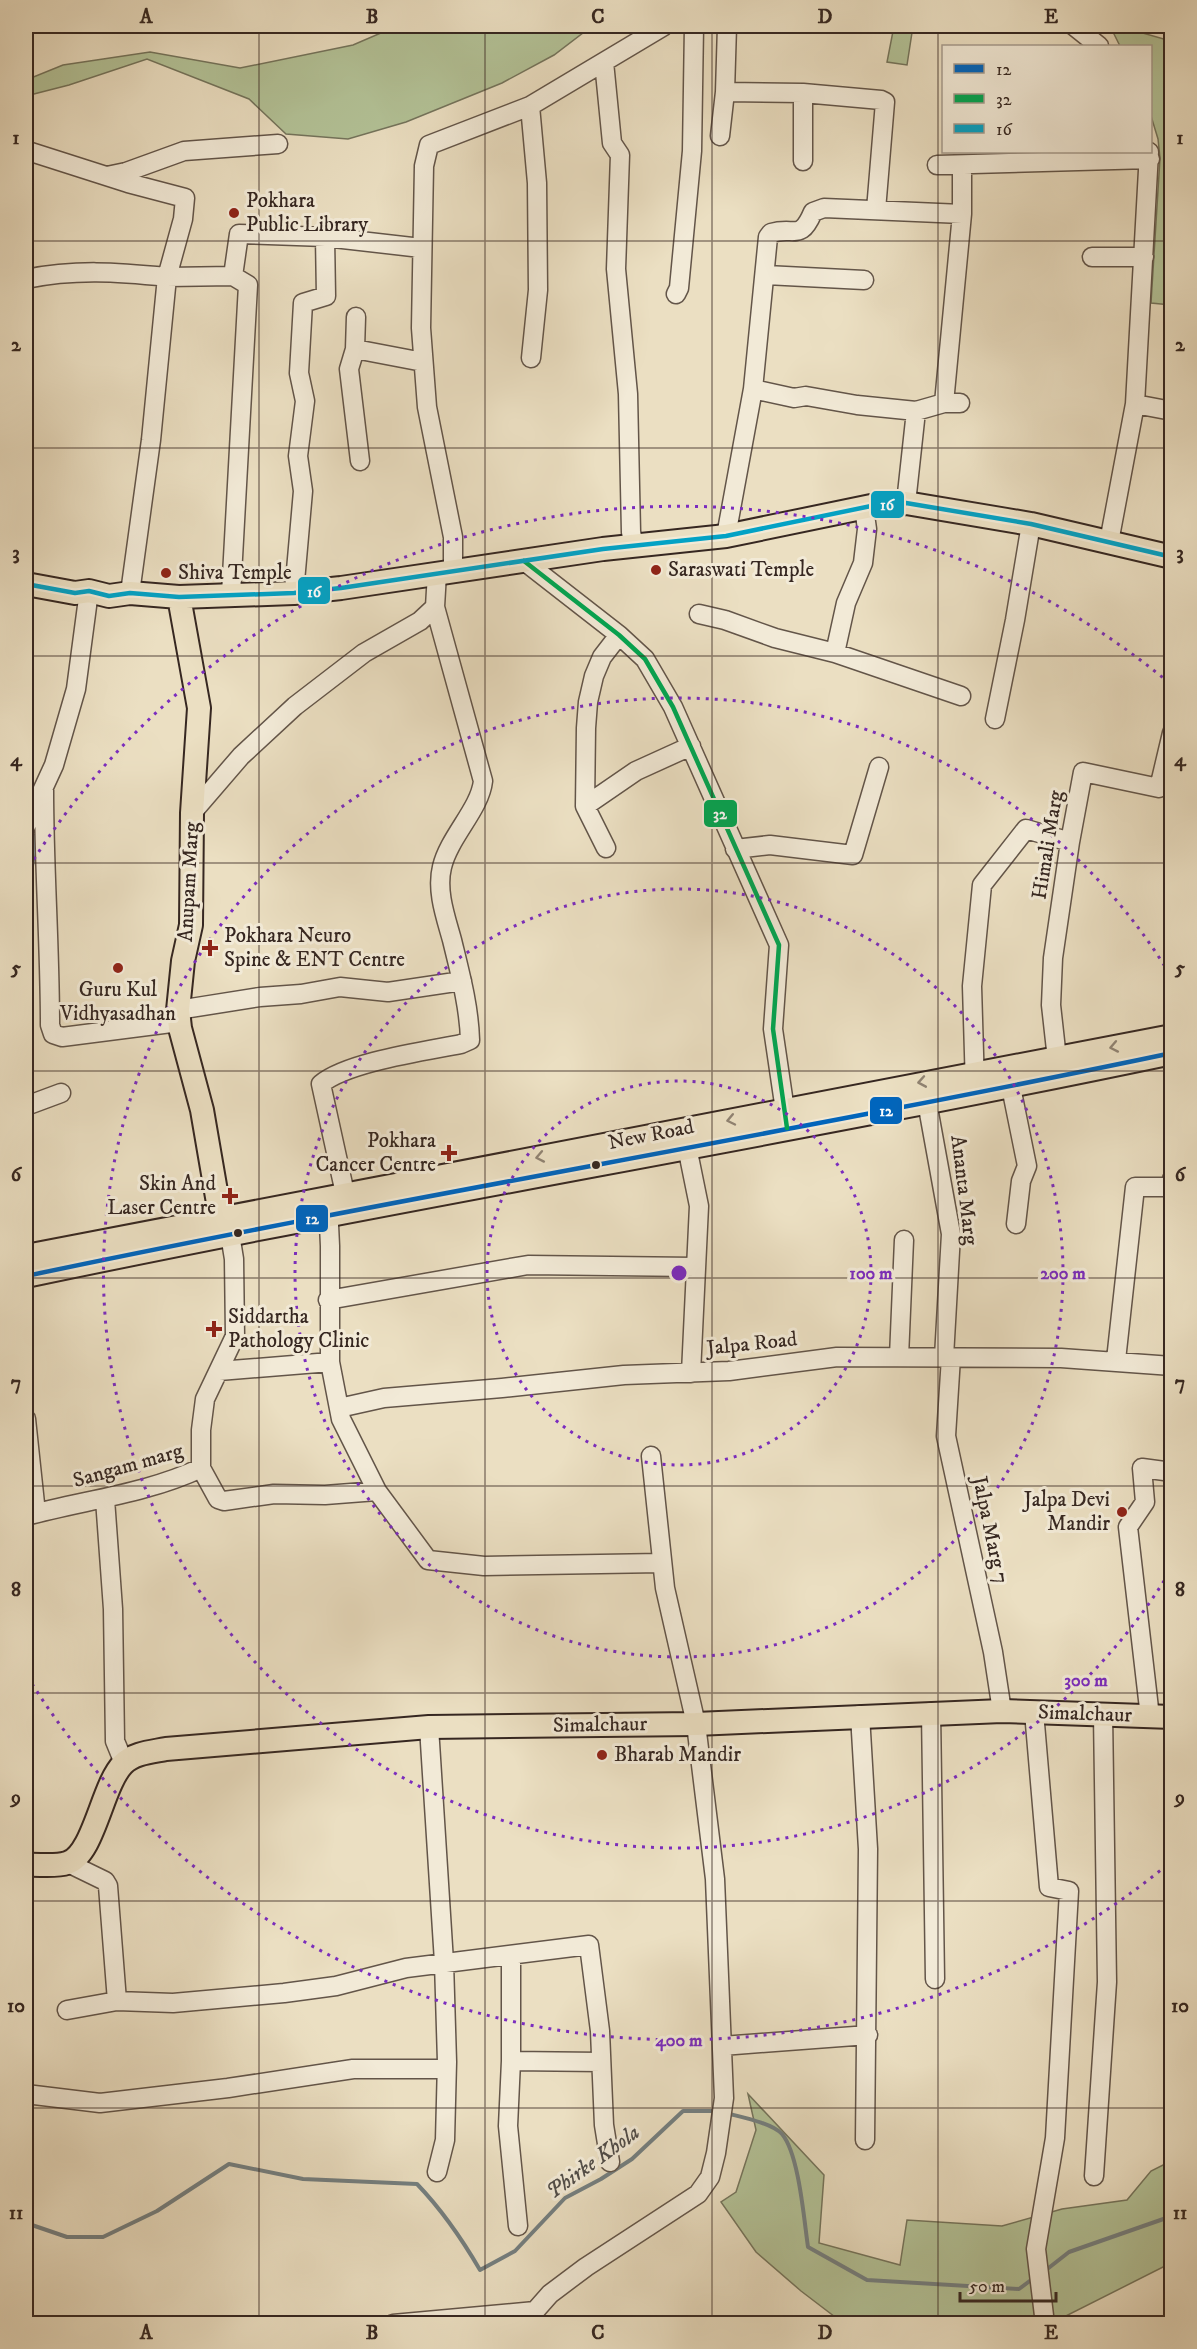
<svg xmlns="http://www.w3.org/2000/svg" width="1197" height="2349" viewBox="0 0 1197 2349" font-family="'IM FELL DW Pica',serif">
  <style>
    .green { fill: #b3c297; stroke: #74745c; stroke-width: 1.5 }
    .water { fill: #9eb9bf; stroke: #747f80; stroke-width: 1.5 }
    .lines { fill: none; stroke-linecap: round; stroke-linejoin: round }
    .stream { stroke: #747f80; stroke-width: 4 }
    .minor-casing { stroke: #635549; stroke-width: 21 }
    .major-casing { stroke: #362721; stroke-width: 26 }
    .minor { stroke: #f2ead7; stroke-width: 18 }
    .major { stroke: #ebdfc2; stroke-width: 22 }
    .bus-1-casing { stroke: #f2ead7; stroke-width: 9 }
    .bus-2-casing { stroke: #f2ead7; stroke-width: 9 }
    .bus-3-casing { stroke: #f2ead7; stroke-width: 9 }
    .bus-1 { stroke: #0065bd; stroke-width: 4.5 }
    .bus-2 { stroke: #00a651; stroke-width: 4.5 }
    .bus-3 { stroke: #03a2c5; stroke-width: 4.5 }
    .oneway { stroke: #908372 }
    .grid { fill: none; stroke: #362721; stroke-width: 1.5; stroke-opacity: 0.55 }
    .ring { fill: none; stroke: #7b2cbf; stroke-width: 3; stroke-dasharray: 3 6 }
    .poi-dot { fill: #8f2418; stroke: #f2ead7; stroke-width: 2 }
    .bus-dot { fill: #362721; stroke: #f2ead7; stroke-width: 2 }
    .labels { text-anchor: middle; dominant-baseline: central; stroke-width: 6; stroke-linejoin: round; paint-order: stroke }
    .poi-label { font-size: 21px; fill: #362721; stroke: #f2ead7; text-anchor: start }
    .street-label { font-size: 21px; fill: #362721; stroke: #f2ead7 }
    .water-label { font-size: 22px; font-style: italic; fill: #504c48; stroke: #f2ead7 }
    .centre { fill: #7b2cbf; stroke: #f2ead7; stroke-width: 3 }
    .ring-label { font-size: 18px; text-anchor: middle; font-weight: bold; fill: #7b2cbf; stroke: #f2ead7; stroke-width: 6; stroke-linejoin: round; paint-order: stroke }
    .line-badge { stroke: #f2ead7; stroke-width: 2 }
    .badge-label { font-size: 16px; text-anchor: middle; font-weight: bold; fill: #fff }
    .neatline { fill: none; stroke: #362721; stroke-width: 2 }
    .grid-label { font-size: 20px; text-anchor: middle; font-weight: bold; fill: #362721 }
  </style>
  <rect width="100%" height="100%" fill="#ebdfc2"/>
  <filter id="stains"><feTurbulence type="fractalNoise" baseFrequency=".00333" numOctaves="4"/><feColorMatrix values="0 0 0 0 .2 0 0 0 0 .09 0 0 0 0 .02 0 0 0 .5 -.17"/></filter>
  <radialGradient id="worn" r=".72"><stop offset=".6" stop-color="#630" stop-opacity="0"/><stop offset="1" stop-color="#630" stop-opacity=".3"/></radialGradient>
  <path class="green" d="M397,26h195l-38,29 -52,28 -96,39 -58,17 -62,-5 -37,-35 -102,-40 -78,26 -43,11v-16l37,-15 87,-13 90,16 113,-23z
    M894,26h19l-6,39 -20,-3z
    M1110,26h8l53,15v264l-20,-2 9,-145 -2,-19 -7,-23 -1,-70h-30z
    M748,2094l76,81 -5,68 81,22 7,-45 95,6 60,-17 65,-9 24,-29 20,-10v102l-119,60h-209l-42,-32 -45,-39 -35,-50 15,-10 20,-62z"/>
  <path class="water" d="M30,833l9,3 -9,47 -4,-2v-40z"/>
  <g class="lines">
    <path class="stream" d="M726,2113c15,4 46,10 56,21 17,20 22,86 26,113l59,33 152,9 16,-12
      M26,2223l41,14h36l54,-26 72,-47 74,15 114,5c25,26 45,55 63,86l35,-19 50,-53 36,-19 31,-20 51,-48h33
      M1046,2270l23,-18 103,-36"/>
    <g class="minor-casing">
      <path id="minor" d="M727,26l-2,66 78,1
        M1074,26l25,20
        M604,62l8,81 8,12 -4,114 12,125 3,138 3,14
        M530,106l7,77 1,107 -7,68
        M720,136l5,-44
        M31,152l97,31 57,15 -2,21 -16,58 66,-1 6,-42 86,3 96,11
        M803,161v-68l78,7 4,2 -9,108
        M937,165l213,-6
        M107,176l19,-4 58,-21 94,-7
        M1092,257h52
        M766,275l98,5
        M26,279c49,-10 91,-7 141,-2l-16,163 -21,153
        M676,294l3,-6 13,-137 2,-125
        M355,349l1,-32
        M753,389l41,9 12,-2 51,9 59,6 28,-8h16
        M944,403l18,-189v-49
        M1135,404l37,7
        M360,461l-11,-92 6,-20 68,13
        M906,503l10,-92
        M726,536l27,-147 15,-152 3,-4c24,-7 29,9 42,-21l11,-4 138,6
        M1109,542l26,-138 14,-252
        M524,561l95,74 26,24 28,48 106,238 -6,84 14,95
        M453,571v-34l-26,-130 -6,-79 3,-162 5,-21 101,-39 134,-80
        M294,593l9,-102 -5,-35 7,-55 -6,-28 4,-70 23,-7 -1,-59
        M231,594l17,-309 -15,-9
        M699,614l26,6 50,18 60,15 126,43
        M835,653l11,-50 17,-40 4,-34 -3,-21
        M995,719l20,-99 16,-96
        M44,790c0,79 6,156 6,235l3,9 9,3 117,-15
        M585,806l51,-35 55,-25
        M192,813l49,-57 54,-50 69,-53 56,-32 15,-14
        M26,826l28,-61 22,-76 13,-98
        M606,848l-21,-42 1,-78 2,-26 6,-26 8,-19 17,-22
        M735,849l35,-4 83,10 26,-88
        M178,1010l82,-13 41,-3 39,-7 48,5 74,-11
        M1057,1059l-6,-54 2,-47 17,-116 13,-70 76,16 13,-55
        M975,1087l-3,-101 10,-101 44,-56 44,13
        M1011,1087l16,79 -6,15 -5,43
        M927,1102l24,132 -7,123
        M26,1106l35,-13
        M685,1137l14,69 -8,167
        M324,1204l5,21 1,21v116l11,57 36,72 51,69 56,6 177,-3
        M348,1207l-27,-123c26,-22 105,-33 140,-40l9,-4c-1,-34 -10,-67 -18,-100 -6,-22 -16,-49 -10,-73 7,-30 38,-58 41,-86l-48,-174 2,-34
        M328,1300l200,-35 167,2
        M899,1357l5,-117
        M951,1357l-5,79 47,216 9,59
        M1116,1360l19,-173h35l2,-8
        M219,1371l111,-9
        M339,1408l45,-10 118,-10 122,-13 105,-4 108,-14 224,1 111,8
        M26,1419l10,94
        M201,1468l17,31 6,2 50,-7 51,1 52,-4
        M105,1499l8,110 2,132 9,22
        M26,1516c58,-16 120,-22 175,-48v-38l4,-31 30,-63 -1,-77 -6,-37
        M931,1712l4,267
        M1034,1712l15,175 20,4 -14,247 -19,111 9,75
        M860,1715l8,134 -3,291
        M1150,1717l-22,-190 17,-25 -3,-34 30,4
        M429,1727l15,235 3,100 -2,78 -8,32
        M68,1863l37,18 3,5 9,115
        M511,1956v105l-3,65 10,100
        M67,2010l50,-9 56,2 111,-10 52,-7 70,-18 183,-23 11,86 4,94 6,37
        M722,2046l146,-11
        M511,2061l90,1
        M26,2094l74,9 128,-15 125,-19h93
        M1094,2176l13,-194 -4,-268
        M393,2324l142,-13
        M534,2324l1,-13 15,-17 36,-27 112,-73 12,-17 6,-24 8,-55 -9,-219 -19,-155 -31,-136 -14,-132"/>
    </g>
    <g class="major-casing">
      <path id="major" d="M26,584l49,9 14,-2 20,5 21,-3 49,4 115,-4 47,-5 262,-39 123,-13 150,-31 30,-2 125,21 141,33
        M179,597l20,111 -7,105 -1,112 -8,36 -5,49 2,18 22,82 21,122
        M26,1256l1146,-220
        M26,1276c380,-80 765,-143 1146,-223
        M26,1865c12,-1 29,2 41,-2 27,-8 35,-78 56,-99 11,-11 28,-12 43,-15l263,-22 267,-3 306,-13 170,6"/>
    </g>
    <use href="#minor" class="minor"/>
    <use href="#major" class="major"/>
    <g class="bus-1-casing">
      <path id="bus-1" d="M26,1276c380,-80 765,-143 1146,-223"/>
    </g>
    <g class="bus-2-casing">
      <path id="bus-2" d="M524,561l95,74 26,24 28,48 106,238 -6,84 14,99"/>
    </g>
    <g class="bus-3-casing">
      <path id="bus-3" d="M26,584l49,9 14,-2 20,5 21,-3 49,4 115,-4 47,-5 262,-39 123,-13 150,-31 30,-2 125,21 141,33"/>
    </g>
    <use href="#bus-1" class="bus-1"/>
    <use href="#bus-2" class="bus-2"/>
    <use href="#bus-3" class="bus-3"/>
  </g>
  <defs><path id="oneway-chevron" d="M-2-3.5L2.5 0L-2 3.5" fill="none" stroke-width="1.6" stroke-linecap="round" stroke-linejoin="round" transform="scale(1.5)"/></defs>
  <g class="oneway">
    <use href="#oneway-chevron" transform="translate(1114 1047) rotate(169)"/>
    <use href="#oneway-chevron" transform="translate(922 1082) rotate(170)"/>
    <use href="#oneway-chevron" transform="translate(731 1120) rotate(168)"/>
    <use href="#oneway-chevron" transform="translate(540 1157) rotate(169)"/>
  </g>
  <path class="grid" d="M259,26v2298M485,26v2298M712,26v2298M938,26v2298M26,241h1146M26,448h1146M26,656h1146M26,863h1146M26,1071h1146M26,1278h1146M26,1486h1146M26,1693h1146M26,1901h1146M26,2108h1146"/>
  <g class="ring">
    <circle cx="679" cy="1273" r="192"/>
    <circle cx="679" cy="1273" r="384"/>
    <path d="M1169 1573A575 575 0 1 1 1169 973"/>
    <path d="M1167 1865A767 767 0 0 1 29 1679M29 867A767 767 0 0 1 1167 681"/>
  </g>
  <g class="poi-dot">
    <circle cx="234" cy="213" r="6"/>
    <circle cx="656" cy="570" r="6"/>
    <circle cx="166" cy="573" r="6"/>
    <path d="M207 939h6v6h6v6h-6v6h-6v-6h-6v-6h6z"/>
    <circle cx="118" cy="968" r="6"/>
    <path d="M446 1144h6v6h6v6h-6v6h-6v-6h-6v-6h6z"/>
    <path d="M227 1187h6v6h6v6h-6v6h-6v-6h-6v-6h6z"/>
    <path d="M211 1320h6v6h6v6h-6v6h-6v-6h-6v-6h6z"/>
    <circle cx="1122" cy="1512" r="6"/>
    <circle cx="602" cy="1755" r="6"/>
  </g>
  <g class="bus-dot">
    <circle cx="596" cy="1165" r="5"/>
    <circle cx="238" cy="1233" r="5"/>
  </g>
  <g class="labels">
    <g class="poi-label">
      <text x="246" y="201">Pokhara<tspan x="246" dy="24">Public Library</tspan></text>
      <text x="668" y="570">Saraswati Temple</text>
      <text x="178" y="573">Shiva Temple</text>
      <text x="224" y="936">Pokhara Neuro<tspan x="224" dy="24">Spine &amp; ENT Centre</tspan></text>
      <text x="118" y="990" text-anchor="middle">Guru Kul<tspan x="118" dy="24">Vidhyasadhan</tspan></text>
      <text x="436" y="1141" text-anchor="end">Pokhara<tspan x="436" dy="24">Cancer Centre</tspan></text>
      <text x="216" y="1184" text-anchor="end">Skin And<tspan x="216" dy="24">Laser Centre</tspan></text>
      <text x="228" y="1317">Siddartha<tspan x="228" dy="24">Pathology Clinic</tspan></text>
      <text x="1110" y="1500" text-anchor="end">Jalpa Devi<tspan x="1110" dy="24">Mandir</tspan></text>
      <text x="614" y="1755">Bharab Mandir</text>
    </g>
    <g class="street-label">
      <text transform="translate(1048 845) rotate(-81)">Himali Marg</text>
      <text transform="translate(189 882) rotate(-87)">Anupam Marg</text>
      <text transform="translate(651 1135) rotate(-11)">New Road</text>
      <text transform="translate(964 1190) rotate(83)">Ananta Marg</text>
      <text transform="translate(752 1344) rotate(-6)">Jalpa Road</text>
      <text transform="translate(128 1466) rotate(-16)">Sangam marg</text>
      <text transform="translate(990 1530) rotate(78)">Jalpa Marg 7</text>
      <text transform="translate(1085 1714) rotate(2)">Simalchaur</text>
      <text transform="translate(600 1725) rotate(-1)">Simalchaur</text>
    </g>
    <g class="water-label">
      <text transform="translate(593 2162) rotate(-36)">Phirke Khola</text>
    </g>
  </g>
  <circle cx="679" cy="1273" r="9" class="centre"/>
  <g class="ring-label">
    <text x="871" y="1279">100 m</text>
    <text x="1063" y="1279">200 m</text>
    <text x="1086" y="1686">300 m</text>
    <text x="679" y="2046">400 m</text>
  </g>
  <g class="line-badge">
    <rect x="870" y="490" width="35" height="29" rx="6" fill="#03a2c5"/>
    <rect x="297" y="576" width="34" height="29" rx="6" fill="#03a2c5"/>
    <rect x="703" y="799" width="35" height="29" rx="6" fill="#00a651"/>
    <rect x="869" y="1096" width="34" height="29" rx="6" fill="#0065bd"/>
    <rect x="295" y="1204" width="34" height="29" rx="6" fill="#0065bd"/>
  </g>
  <g class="badge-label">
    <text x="887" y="510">16</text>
    <text x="314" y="597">16</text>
    <text x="720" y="819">32</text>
    <text x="886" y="1116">12</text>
    <text x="312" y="1224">12</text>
  </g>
  <rect width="1197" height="2349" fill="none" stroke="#ebdfc2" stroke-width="66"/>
  <rect x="942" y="45" width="210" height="108" fill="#f2ead7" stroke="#a79c8e" stroke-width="1.5"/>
  <rect x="954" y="64" width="30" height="9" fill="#0065bd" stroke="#a79c8e" stroke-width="1.5"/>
  <text x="996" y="75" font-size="18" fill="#362721">12</text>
  <rect x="954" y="94" width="30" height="9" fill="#00a651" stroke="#a79c8e" stroke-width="1.5"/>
  <text x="996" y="105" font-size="18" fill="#362721">32</text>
  <rect x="954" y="124" width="30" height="9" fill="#03a2c5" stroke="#a79c8e" stroke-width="1.5"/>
  <text x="996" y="135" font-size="18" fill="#362721">16</text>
  <path d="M960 2292v9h96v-9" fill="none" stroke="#362721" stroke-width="3"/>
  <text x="969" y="2292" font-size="18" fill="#362721" stroke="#f2ead7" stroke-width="4.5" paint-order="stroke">50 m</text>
  <rect x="33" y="33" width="1131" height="2283" class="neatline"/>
  <g class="grid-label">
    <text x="146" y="23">A</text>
    <text x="372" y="23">B</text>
    <text x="598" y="23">C</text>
    <text x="825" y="23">D</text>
    <text x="1051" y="23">E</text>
    <text x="16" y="144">1</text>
    <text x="1180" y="144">1</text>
    <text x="16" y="351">2</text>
    <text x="1180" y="351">2</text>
    <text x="16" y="559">3</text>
    <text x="1180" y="559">3</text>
    <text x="16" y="766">4</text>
    <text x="1180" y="766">4</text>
    <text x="16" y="974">5</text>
    <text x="1180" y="974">5</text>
    <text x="16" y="1181">6</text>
    <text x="1180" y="1181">6</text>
    <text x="16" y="1389">7</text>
    <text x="1180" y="1389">7</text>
    <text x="16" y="1596">8</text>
    <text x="1180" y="1596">8</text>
    <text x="16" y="1804">9</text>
    <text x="1180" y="1804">9</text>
    <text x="16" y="2012">10</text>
    <text x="1180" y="2012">10</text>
    <text x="16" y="2219">11</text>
    <text x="1180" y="2219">11</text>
    <text x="146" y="2339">A</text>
    <text x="372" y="2339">B</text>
    <text x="598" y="2339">C</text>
    <text x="825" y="2339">D</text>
    <text x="1051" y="2339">E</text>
  </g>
  <rect width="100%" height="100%" filter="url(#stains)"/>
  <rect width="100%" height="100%" fill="url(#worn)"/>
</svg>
